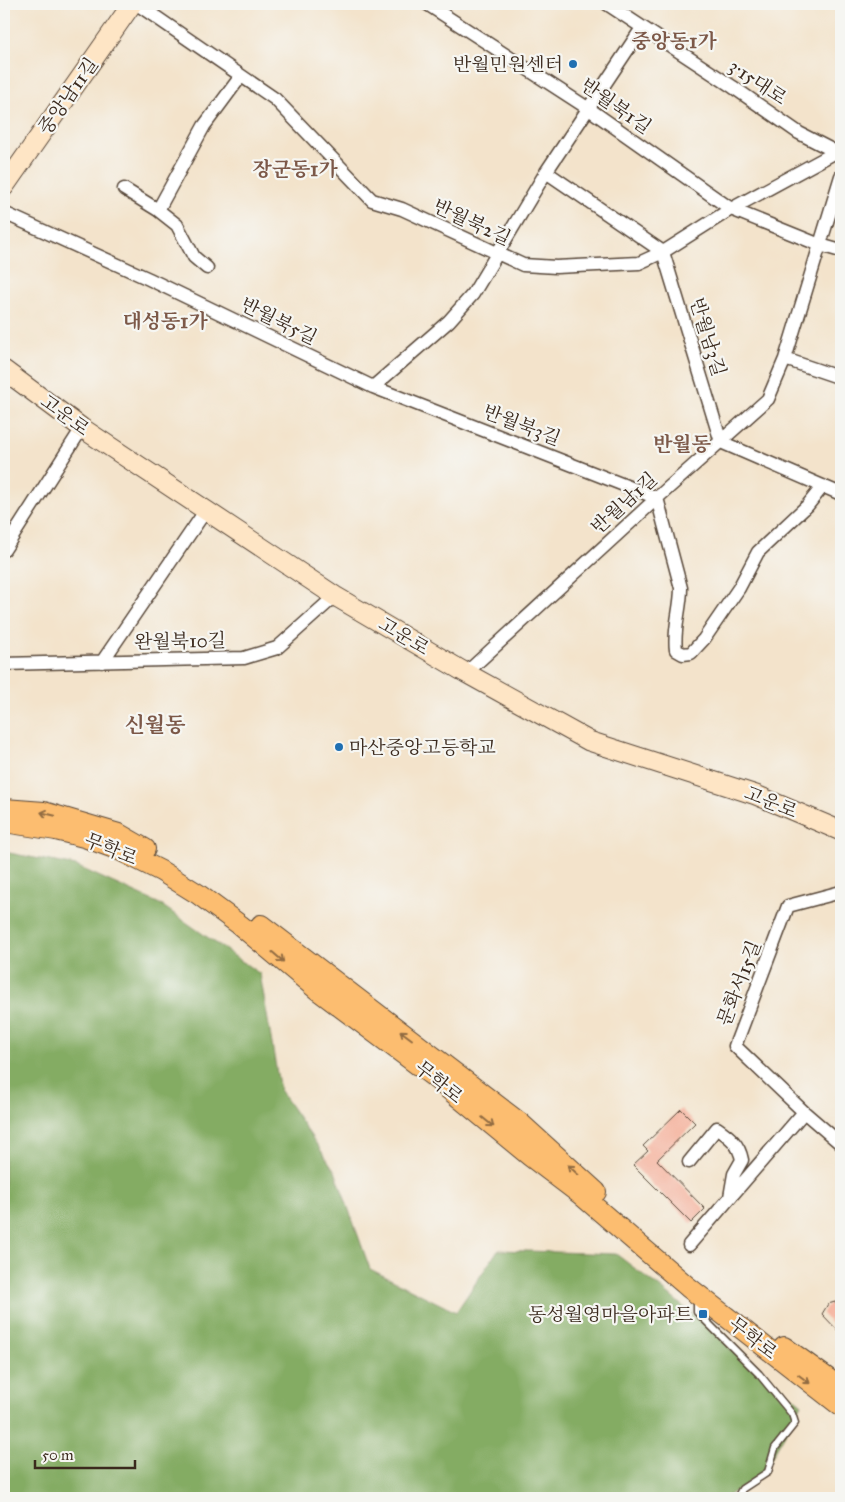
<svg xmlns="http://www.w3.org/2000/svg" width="845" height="1502" viewBox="0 0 845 1502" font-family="'IM FELL Great Primer','Noto Serif KR',serif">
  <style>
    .forest { fill: #84ac63; stroke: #606b40 }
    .building { fill: #f5ac95 }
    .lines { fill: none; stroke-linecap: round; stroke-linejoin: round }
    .service-casing { stroke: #574638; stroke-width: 9 }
    .minor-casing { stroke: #574638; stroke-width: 15 }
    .secondary-casing { stroke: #574638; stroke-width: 21 }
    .primary-casing { stroke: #574638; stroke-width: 22 }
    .service { stroke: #fff; stroke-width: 6 }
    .minor { stroke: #fff; stroke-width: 12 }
    .secondary { stroke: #fee5c5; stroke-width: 19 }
    .primary { stroke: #fcbd6f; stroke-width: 20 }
    .oneway { stroke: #926c42 }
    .poi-dot { fill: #1f6fb2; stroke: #f6f6f2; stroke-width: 2 }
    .labels { text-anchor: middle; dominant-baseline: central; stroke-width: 4.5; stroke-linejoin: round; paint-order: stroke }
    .poi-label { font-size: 19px; fill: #3b2a1e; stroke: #f6f6f2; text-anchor: end }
    .street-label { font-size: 19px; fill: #3b2a1e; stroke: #f6f6f2 }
    .neighbourhood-label { font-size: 20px; font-weight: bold; fill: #7c5848; stroke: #f6f6f2 }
    .quarter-label { font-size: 21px; font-weight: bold; fill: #7c5848; stroke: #f6f6f2 }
  </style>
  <rect width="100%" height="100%" fill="#f6f6f2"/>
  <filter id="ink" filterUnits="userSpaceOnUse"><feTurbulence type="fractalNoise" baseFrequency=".02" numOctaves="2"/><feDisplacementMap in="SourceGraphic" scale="10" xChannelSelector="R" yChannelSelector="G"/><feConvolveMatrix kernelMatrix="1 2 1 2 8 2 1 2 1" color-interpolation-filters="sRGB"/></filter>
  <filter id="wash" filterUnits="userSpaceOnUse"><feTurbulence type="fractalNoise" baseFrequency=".0096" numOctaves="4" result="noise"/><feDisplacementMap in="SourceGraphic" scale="20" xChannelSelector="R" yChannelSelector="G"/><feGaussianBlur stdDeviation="1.12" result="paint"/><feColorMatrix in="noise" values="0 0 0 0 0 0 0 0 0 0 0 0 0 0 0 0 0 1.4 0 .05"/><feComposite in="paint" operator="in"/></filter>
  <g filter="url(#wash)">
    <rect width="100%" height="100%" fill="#f3e3cb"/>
    <path class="forest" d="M4,852l72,14 84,38 100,70 20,117 55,80 35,98 86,43 42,-62 118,4 47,36 139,114 -41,71 -31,19 -2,4h-724z"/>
    <g id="blocks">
      <path class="building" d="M681,1109l14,14 -38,37 48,49 -14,14 -58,-58 15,-14 -5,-5z
        M835,1302l6,4v28l-19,-20 6,-10z"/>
    </g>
  </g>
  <g filter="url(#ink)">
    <use href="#blocks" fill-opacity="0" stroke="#574638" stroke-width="1"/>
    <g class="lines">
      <g class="service-casing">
        <path id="service" d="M697,1300v12l62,62 33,40 3,9 -20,25 -7,24 -26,17 -5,9"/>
      </g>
      <g class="minor-casing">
        <path id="minor" d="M137,4l138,95 97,101 30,9 121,56 33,2 83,-4 24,-11 68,-43 105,-57
          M427,4l162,105 142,100 89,36 21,6
          M607,4l126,83 66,46 37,19 5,1
          M546,172l117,80 58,190 120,52
          M124,189l34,21 46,-84 37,-50
          M158,210l19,15 17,32 13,11
          M4,213l145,66 224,108 284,111 24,90c0,21 -8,41 -5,62l7,4 8,-1 13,-14 35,-51 19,-36 49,-46 16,-20
          M785,359l56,19
          M373,387l76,-66 24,-27 73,-122 96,-144
          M4,550l78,-122
          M102,662l104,-152
          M4,664l240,-6 33,-10 58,-52
          M466,673l191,-175 111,-99 17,-40 56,-183
          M841,892l-53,14 -53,140 69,66 37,32
          M689,1162l28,-34c13,9 22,16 25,32l-8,14 -4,23
          M689,1245l115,-133"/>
      </g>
      <g class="secondary-casing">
        <path id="secondary" d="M4,187l128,-183
          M4,370l78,58 253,168 131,77 123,68 167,54 85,36"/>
      </g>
      <g class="primary-casing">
        <path id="primary" d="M4,809l40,3 75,22 26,15
          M4,822l52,8 28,7 35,13 42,21 37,23 42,31 79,66 115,86 96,79 50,38 108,93 153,119
          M261,925l259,198 76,69
          M784,1347l57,41"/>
      </g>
      <use href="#service" class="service"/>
      <use href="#minor" class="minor"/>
      <use href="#secondary" class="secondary"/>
      <use href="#primary" class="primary"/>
    </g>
    <defs><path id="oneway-shaft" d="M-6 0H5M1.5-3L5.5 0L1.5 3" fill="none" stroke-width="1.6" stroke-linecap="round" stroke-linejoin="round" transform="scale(1.25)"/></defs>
    <g class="oneway">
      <use href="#oneway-shaft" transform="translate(48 814) rotate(-167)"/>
      <use href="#oneway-shaft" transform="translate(278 957) rotate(41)"/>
      <use href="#oneway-shaft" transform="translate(406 1035) rotate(-143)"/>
      <use href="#oneway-shaft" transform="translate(488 1122) rotate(39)"/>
      <use href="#oneway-shaft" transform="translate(573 1170) rotate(-138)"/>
      <use href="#oneway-shaft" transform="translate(804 1379) rotate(37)"/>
    </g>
  </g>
  <g class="poi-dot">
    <circle cx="573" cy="64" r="5"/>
    <circle cx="339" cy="747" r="5"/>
    <rect x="698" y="1309" width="10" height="10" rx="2.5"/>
  </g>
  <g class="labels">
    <g class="poi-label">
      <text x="563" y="64">반월민원센터</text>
      <text x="349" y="747" text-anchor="start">마산중앙고등학교</text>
      <text x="693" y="1314">동성월영마을아파트</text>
    </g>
    <g class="street-label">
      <text transform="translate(758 82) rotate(34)">3·15대로</text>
      <text transform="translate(68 96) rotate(-55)">중앙남11길</text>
      <text transform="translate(616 106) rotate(35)">반월북1길</text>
      <text transform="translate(472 222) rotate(25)">반월북2길</text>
      <text transform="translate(279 321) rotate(26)">반월북5길</text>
      <text transform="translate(708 337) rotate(73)">반월남3길</text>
      <text transform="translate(65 415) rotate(36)">고운로</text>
      <text transform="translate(522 425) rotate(21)">반월북3길</text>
      <text transform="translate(624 503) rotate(-42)">반월남1길</text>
      <text transform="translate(404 636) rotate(31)">고운로</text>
      <text transform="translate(180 641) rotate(-1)">완월북10길</text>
      <text transform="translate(771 802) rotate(22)">고운로</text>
      <text transform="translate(111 849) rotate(22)">무학로</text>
      <text transform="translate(739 983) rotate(-69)">문화서15길</text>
      <text transform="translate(439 1082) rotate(39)">무학로</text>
      <text transform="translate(753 1338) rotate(38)">무학로</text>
    </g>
    <g class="neighbourhood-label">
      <text x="674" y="41">중앙동1가</text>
      <text x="295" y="169">장군동1가</text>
      <text x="165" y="321">대성동1가</text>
      <text x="682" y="444">반월동</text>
    </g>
    <g class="quarter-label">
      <text x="155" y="725">신월동</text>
    </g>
  </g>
  <rect width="845" height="1502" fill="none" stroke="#f6f6f2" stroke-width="20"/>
  <path d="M35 1460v8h100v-8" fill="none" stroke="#3b2a1e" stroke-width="2.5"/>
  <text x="42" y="1460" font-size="15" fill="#3b2a1e" stroke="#f6f6f2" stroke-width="4" paint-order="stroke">50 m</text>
</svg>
